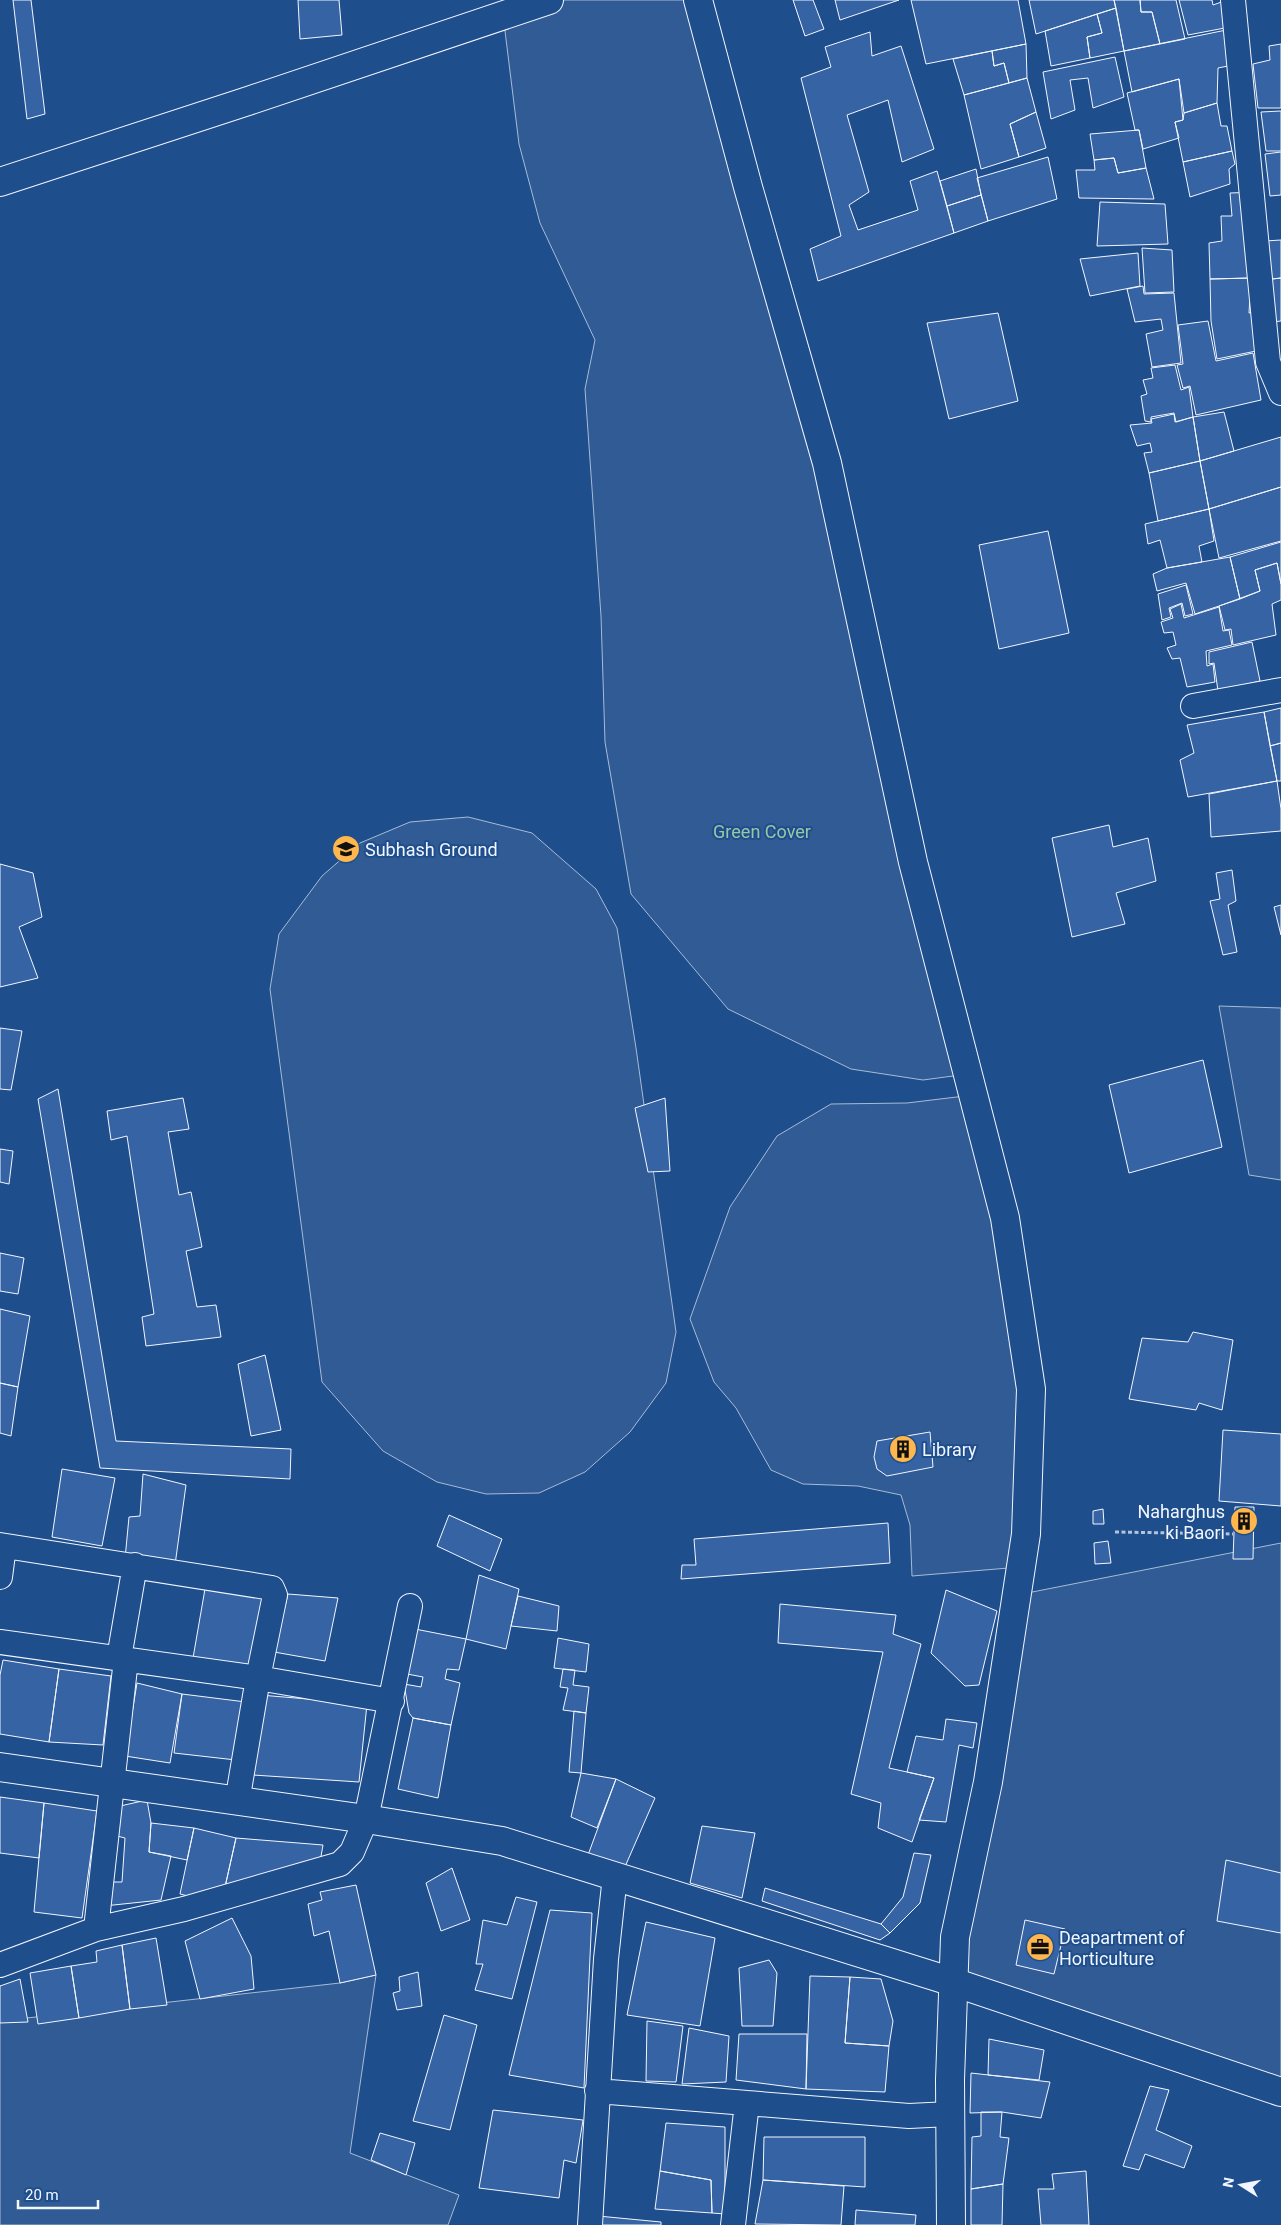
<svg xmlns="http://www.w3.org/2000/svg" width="1281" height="2225" viewBox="0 0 1281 2225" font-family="Roboto,sans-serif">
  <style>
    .green { fill: #305b95; stroke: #a8bbd7 }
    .building { fill: #3563a3; stroke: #f2f6ff }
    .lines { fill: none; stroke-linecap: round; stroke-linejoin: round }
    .street-casing { stroke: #f2f6ff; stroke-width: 26 }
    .secondary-casing { stroke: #f2f6ff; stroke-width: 30 }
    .primary-casing { stroke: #f2f6ff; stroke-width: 30 }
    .path { stroke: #b3c4dc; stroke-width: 3; stroke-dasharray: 4 2.5; stroke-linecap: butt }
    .street { stroke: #1f4e8c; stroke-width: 24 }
    .secondary { stroke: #1f4e8c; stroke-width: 28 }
    .primary { stroke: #1f4e8c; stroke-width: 28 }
    .labels { text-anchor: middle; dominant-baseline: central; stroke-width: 4; stroke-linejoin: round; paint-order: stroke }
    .park-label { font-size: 18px; fill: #97c8a6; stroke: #1f4e8c }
    .poi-label { font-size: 18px; fill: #f2f6ff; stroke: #1f4e8c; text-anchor: start }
  </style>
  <rect width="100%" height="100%" fill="#1f4e8c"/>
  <path class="green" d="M549,0h148l271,1074 -45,6 -72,-11 -123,-60 -97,-115 -26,-152 -4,-126 -16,-227 10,-49 -55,-117 -21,-79 -16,-129z
    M468,817l64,16 64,56 21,39 19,120 40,284 -10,51 -36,49 -45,40 -46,21 -53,1 -49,-12 -54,-31 -61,-69 -52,-393 9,-55 43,-58 38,-33 50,-21z
    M1219,1006l62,2v172l-32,-5z
    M973,1095l58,294 -10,178 -109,9 -2,-51 -9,-30 -43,-9 -55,-2 -32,-14 -35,-62 -22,-26 -24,-63 40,-112 47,-71 54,-32 76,-1z
    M1281,1543v548l-328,-109 64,-387z
    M376,1975l-26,178 109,42 -11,30h-448v-204l340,-38z"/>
  <path class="building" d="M13,0h18l14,114 -18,5z
    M298,0h41l3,35 -42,4z
    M793,0h20l11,29 -19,7z
    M835,0h64l-59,20z
    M911,0h107l8,44 -100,20z
    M1029,0h85l2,8 -80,26z
    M1114,0h26l1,12h11l8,32 -36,7z
    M1140,0h36l9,39 -25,5 -8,-32h-11z
    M1179,0h33l1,5 14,-5 3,27 -42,8z
    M1116,8l8,43 -34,7 -3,-21 15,-4 -5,-19z
    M1097,14l5,19 -15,4 3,21 -39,8 -6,-35z
    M1231,29l7,35 -20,4 -1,35 -33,10 -5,-34 -47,13 -8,-41z
    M870,32l2,24 29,-10 33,103 -32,13 -14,-62 -41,15 22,77 -20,13 9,25 60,-20 -8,-29 27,-10 17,62 -136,48 -8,-32 31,-13 -40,-158 30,-11 -6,-20z
    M1026,44l1,34 -18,5 -5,-20 -10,3 -2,-15z
    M1281,44v64h-23l-5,-44 17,-4 -1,-14z
    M992,51l2,15 10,-3 5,20 -45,12 -11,-36z
    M1115,57l9,40 -31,11 -5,-30 -18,2 5,30 -24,9 -8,-47z
    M1027,78l9,34 -26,12 9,33 -38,12 -17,-74z
    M1179,79l4,41 -8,2 4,16 -36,11 -4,-19h-4l-8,-37z
    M1217,103l4,23h6l5,25 -49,11 -8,-40 8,-2 1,-7z
    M1281,111v40h-15l-5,-39z
    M1036,112l10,36 -27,9 -9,-33z
    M1139,130l7,38 -28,5 -4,-15 -20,2 -4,-26z
    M1232,151l3,13 -6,5 1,15 -40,13 -7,-35z
    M1281,152v43l-11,1 -5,-42z
    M1048,157l9,42 -69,22 -11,-43z
    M1114,158l4,15 28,-5 8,31 -75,-1 -3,-28h19l-1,-10z
    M976,169l5,26 -34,11 -7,-25z
    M1259,192l-8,86 -41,1 -1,-36 13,-2 -1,-25h11l-2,-23z
    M981,195l7,26 -34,12 -7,-27z
    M1100,202l65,2 3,40 -71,2z
    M1281,240v38l-9,1 -7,-38z
    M1142,248l30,2 2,42 -29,1z
    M1138,253l2,33 -50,10 -10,-37z
    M1251,278l-2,35 13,-2 4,38 -49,10 -6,-38 -1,-42z
    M1281,278v43l-9,1v-43z
    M1143,286l1,8 30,-1 7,70 -29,4 -6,-33 17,-4 -2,-11 -26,3 -8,-33z
    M998,313l20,88 -69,18 -22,-96z
    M1208,321l8,40 37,-8 8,47 -65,15 -6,-29 -7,2 -6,-23 6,-1 -5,-39z
    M1175,365l6,25 8,-3 4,30 -17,5 -2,-9 -23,4v5l-6,-1 -4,-25 6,-2 -4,-14 10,-2 -2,-10z
    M1224,412l10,39 -34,10 -7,-44z
    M1174,414l1,8 18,-5 7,44 -51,12 -5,-20 8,-1 -2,-9 -13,3 -7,-21 22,-2 -1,-4z
    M1281,437v50l-72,22 -9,-48z
    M1200,461l9,48 -51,12 -9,-48z
    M1281,487v54l-62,17 -10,-49z
    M1209,509l5,32 -15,5 3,16 -35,6 -7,-28 -12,4 -3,-20z
    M1048,531l21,102 -70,16 -20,-104z
    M1281,542v42l-4,-21 -22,7 5,21 -20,8 -10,-42z
    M1230,557l10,42 -45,15 -9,-31 -29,8 -4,-17 14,-6z
    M1277,563l4,21v16l-9,4 4,31 -43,10 -2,-16 -6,1 -6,-24 41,-15 -5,-21z
    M1186,585l7,29 -8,2 -3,-13 -13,5 2,9 -9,3 -4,-26z
    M1181,604l3,14 35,-11 4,24 6,-1 3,15 -26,6 1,15 6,-2 2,18 -28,5 -7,-29 -8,1 -5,-11 9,-3 -3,-13 -9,1 -3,-11 12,-4 -3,-9z
    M1252,642l8,39 -42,10 -4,-28 -5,1v-12z
    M1281,708v35l-11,3 -6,-34z
    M1264,712l13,69 -89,16 -8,-37 14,-7 -7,-28z
    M1281,743v38h-4l-7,-35z
    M1277,781l4,28v22l-70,6 -2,-43z
    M1109,825l4,22 35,-9 8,43 -40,12 9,31 -53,13 -20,-99z
    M0,864l33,9 9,44 -23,10 19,51 -38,9z
    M1232,870l4,31 -8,4 9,47 -14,3 -13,-54 10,-2 -4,-26z
    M1281,905v30l-7,-28z
    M0,1028l22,3 -11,59 -11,-1z
    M1203,1060l19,87 -93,26 -20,-88z
    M58,1089l58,352 175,8 -1,30 -190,-11 -62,-369z
    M183,1098l6,31 -21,3 11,63 12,-3 11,55 -16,4 11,56 19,-2 5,32 -75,9 -4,-29 12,-3 -27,-178 -16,4 -4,-29z
    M665,1098l5,73 -22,1 -13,-64z
    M0,1149l13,2 -4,33 -9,-2z
    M0,1253l24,5 -6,36 -18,-3z
    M0,1309l30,7 -12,71 -18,-4z
    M1193,1332l40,8 -11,70 -23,-7 -3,7 -67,-11 13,-61 46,4z
    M265,1355l16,75 -30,6 -13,-72z
    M0,1383l18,4 -7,49 -11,-3z
    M1223,1430l58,4v72l-62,-5z
    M930,1432l3,35 -46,9 -10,-7 -3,-12 3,-16z
    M62,1469l53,9 -13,68 -50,-9z
    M143,1474l43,11 -11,80 -50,-6 4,-42 11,-1z
    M1235,1507h19l-1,52h-20z
    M1103,1509l1,15h-11v-13z
    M449,1515l53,24 -12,32 -53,-25z
    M888,1523l2,40 -209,16 1,-14h14l-2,-26z
    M1108,1541l3,22 -16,1 -1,-21z
    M479,1575l40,14 -13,60 -40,-10z
    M206,1583l58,12 -12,75 -59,-12z
    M946,1590l51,21 -18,74 -14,1 -34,-33z
    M288,1594l50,4 -13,63 -51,-9z
    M518,1596l41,10 -2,25 -46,-5z
    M780,1604l116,11 -3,19 28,10 -32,124 45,10 -22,64 -34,-14 3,-25 -30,-9 32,-142 -105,-9z
    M415,1629l51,10 -7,31 -12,-1 -2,10 15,4 -9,42 -38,-7 -4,-5 -5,-29 17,3 2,-10 -16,-3z
    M558,1638l31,6 -3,28 -32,-4z
    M3,1660l56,9 -10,73 -49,-8v-59z
    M59,1669l52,7 -8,69 -54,-3z
    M563,1669l12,1 -2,15 16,2 -3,26 -23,-3 5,-22 -8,-1z
    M137,1683l45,11 -12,69 -45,-7z
    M182,1694l64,8 -10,58 -62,-7z
    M260,1695l107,9 -8,78 -106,-7z
    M574,1711l12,2 -5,60 -12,-1z
    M413,1718l38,7 -13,73 -40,-9z
    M946,1719l31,4 -4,25 -14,-3 -13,77 -27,-2 15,-42 -27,-6 9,-36 27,4z
    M581,1773l35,6 -19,49 -26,-11z
    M616,1779l39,19 -31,71 -36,-14z
    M0,1797l44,6 -5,55 -39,-5z
    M147,1800l4,23 -2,29 22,4 -10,44 -57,6 4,-24h14l3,-44 -8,-2 3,-30z
    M44,1803l53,8 -15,107 -48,-6z
    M151,1823l43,5 -7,32 -38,-8z
    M702,1826l53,7 -13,65 -52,-15z
    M194,1828l42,10 -11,49 -25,12 -20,-5z
    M236,1838l87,7 -3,17 -95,25z
    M914,1853l17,2 -11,48 -30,30 -9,-9 22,-27z
    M1226,1860l55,13v60l-64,-12z
    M452,1868l18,52 -29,11 -15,-48z
    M356,1885l20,90 -36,8 -11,-52 -15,5 -6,-32 14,-4 -2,-8z
    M765,1888l116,36 9,9 -10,7 -118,-39z
    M516,1897l21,5 -25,97 -37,-9 8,-26h-7l7,-44 24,5z
    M550,1910l42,3 -8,175 -75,-13z
    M232,1918l19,38 3,33 -54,10 -15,-58z
    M1025,1920l40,9 -11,45 -38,-9z
    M646,1922l69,16 -15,88 -73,-11z
    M156,1938l11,67 -37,4 -8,-64z
    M122,1945l8,64 -51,9 -8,-52 26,-4 -1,-11z
    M769,1960l8,13 -4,53h-31l-3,-58z
    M71,1966l8,52 -41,6 -8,-51z
    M418,1972l4,34 -25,4 -4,-17 7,-2 -1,-14z
    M810,1976l40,1 -5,66 44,3 -4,46 -79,-3z
    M850,1977l31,2 12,42 -4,25 -44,-3z
    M20,1979l8,43 -28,1v-37z
    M444,2015l33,10 -27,105 -37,-9z
    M647,2021l36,5 -7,56 -30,-1z
    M689,2028l40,8 -3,46 -44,2z
    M739,2034h68l-1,55 -70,-9z
    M989,2039l55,11 -5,30 -51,-5z
    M971,2073l79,9 -9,36 -39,-6 -32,1z
    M1150,2086l19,4 -13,40 36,16 -8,22 -39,-14 -6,16 -16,-4z
    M493,2110l90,10 -7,43 -12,-3 -5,38 -80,-10z
    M981,2112h21l-2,25 9,1 -6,46 -32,5 1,-52 9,-1z
    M666,2123l59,4v87l-13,-1 -1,-33 -51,-9z
    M380,2133l35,10 -9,32 -35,-15z
    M764,2137h101v50l-102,-7z
    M660,2171l51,9 1,33 -57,-4z
    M1086,2171l3,54h-48l-3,-36h16l-2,-15z
    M763,2180l81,6 -3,39 -86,-1z
    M1003,2184l-1,41h-31v-36z
    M856,2210l60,5 -1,10h-60z
    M598,2216l63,6v3h-63z"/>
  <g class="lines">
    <g class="street-casing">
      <path id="street" d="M1233,0l35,362 13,31
        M1193,706l88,-16
        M0,1545l272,43 3,7 -17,83 134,23
        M0,1577l4,-31
        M0,1642l258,36 -21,124
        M119,1658l16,-93
        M96,1929l88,-20 156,-45 12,-12 14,-33 44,-213
        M0,1965l96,-36 30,-270
        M597,2091l312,25 41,-2
        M590,2225l16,-266 9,-83
        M733,2225l14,-122"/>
    </g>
    <g class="secondary-casing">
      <path id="secondary" d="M0,1767l366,52 136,22 451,141 328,110"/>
    </g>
    <g class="primary-casing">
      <path id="primary" d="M698,0l50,187 79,276 86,399 92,356 26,171 -5,145 -38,248 -33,155 -5,143 1,145
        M0,182l248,-81 301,-101"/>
    </g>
    <path class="path" d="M1115,1532l118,2"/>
    <use href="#street" class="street"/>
    <use href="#secondary" class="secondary"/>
    <use href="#primary" class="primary"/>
  </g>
  <defs>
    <g id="university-disc" transform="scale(1.4375)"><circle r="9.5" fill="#ffb74d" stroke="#1f4e8c"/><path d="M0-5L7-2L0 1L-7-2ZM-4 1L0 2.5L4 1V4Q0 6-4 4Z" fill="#111"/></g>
    <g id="building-disc" transform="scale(1.4375)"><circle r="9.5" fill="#ffb74d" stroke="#1f4e8c"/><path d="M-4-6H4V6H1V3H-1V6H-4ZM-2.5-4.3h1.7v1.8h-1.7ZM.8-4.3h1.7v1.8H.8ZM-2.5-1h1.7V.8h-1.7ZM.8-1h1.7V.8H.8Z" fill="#111"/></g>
    <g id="office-disc" transform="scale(1.4375)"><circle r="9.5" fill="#ffb74d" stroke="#1f4e8c"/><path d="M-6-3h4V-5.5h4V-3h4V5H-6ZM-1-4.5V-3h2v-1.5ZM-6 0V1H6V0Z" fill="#111"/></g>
  </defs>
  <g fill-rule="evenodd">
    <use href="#university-disc" x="346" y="849"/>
    <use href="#building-disc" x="903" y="1449"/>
    <use href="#building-disc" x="1244" y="1521"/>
    <use href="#office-disc" x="1040" y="1947"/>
  </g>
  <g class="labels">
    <g class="park-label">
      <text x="762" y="831">Green Cover</text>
    </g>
    <g class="poi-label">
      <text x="365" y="849">Subhash Ground</text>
      <text x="922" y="1449">Library</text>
      <text x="1225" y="1511" text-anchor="end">Naharghus<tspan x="1225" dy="21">ki Baori</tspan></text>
      <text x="1059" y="1937">Deapartment of<tspan x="1059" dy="21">Horticulture</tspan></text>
    </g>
  </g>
  <g transform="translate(1241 2185) rotate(281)" stroke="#1f4e8c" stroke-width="4" paint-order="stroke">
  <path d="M0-4L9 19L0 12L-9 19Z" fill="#f2f6ff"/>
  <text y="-8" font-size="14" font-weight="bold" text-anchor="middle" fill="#f2f6ff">N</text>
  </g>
  <path d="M18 2200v8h80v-8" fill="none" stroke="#f2f6ff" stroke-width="2.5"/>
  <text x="25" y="2200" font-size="15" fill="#f2f6ff" stroke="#1f4e8c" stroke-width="4" paint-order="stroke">20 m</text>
</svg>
